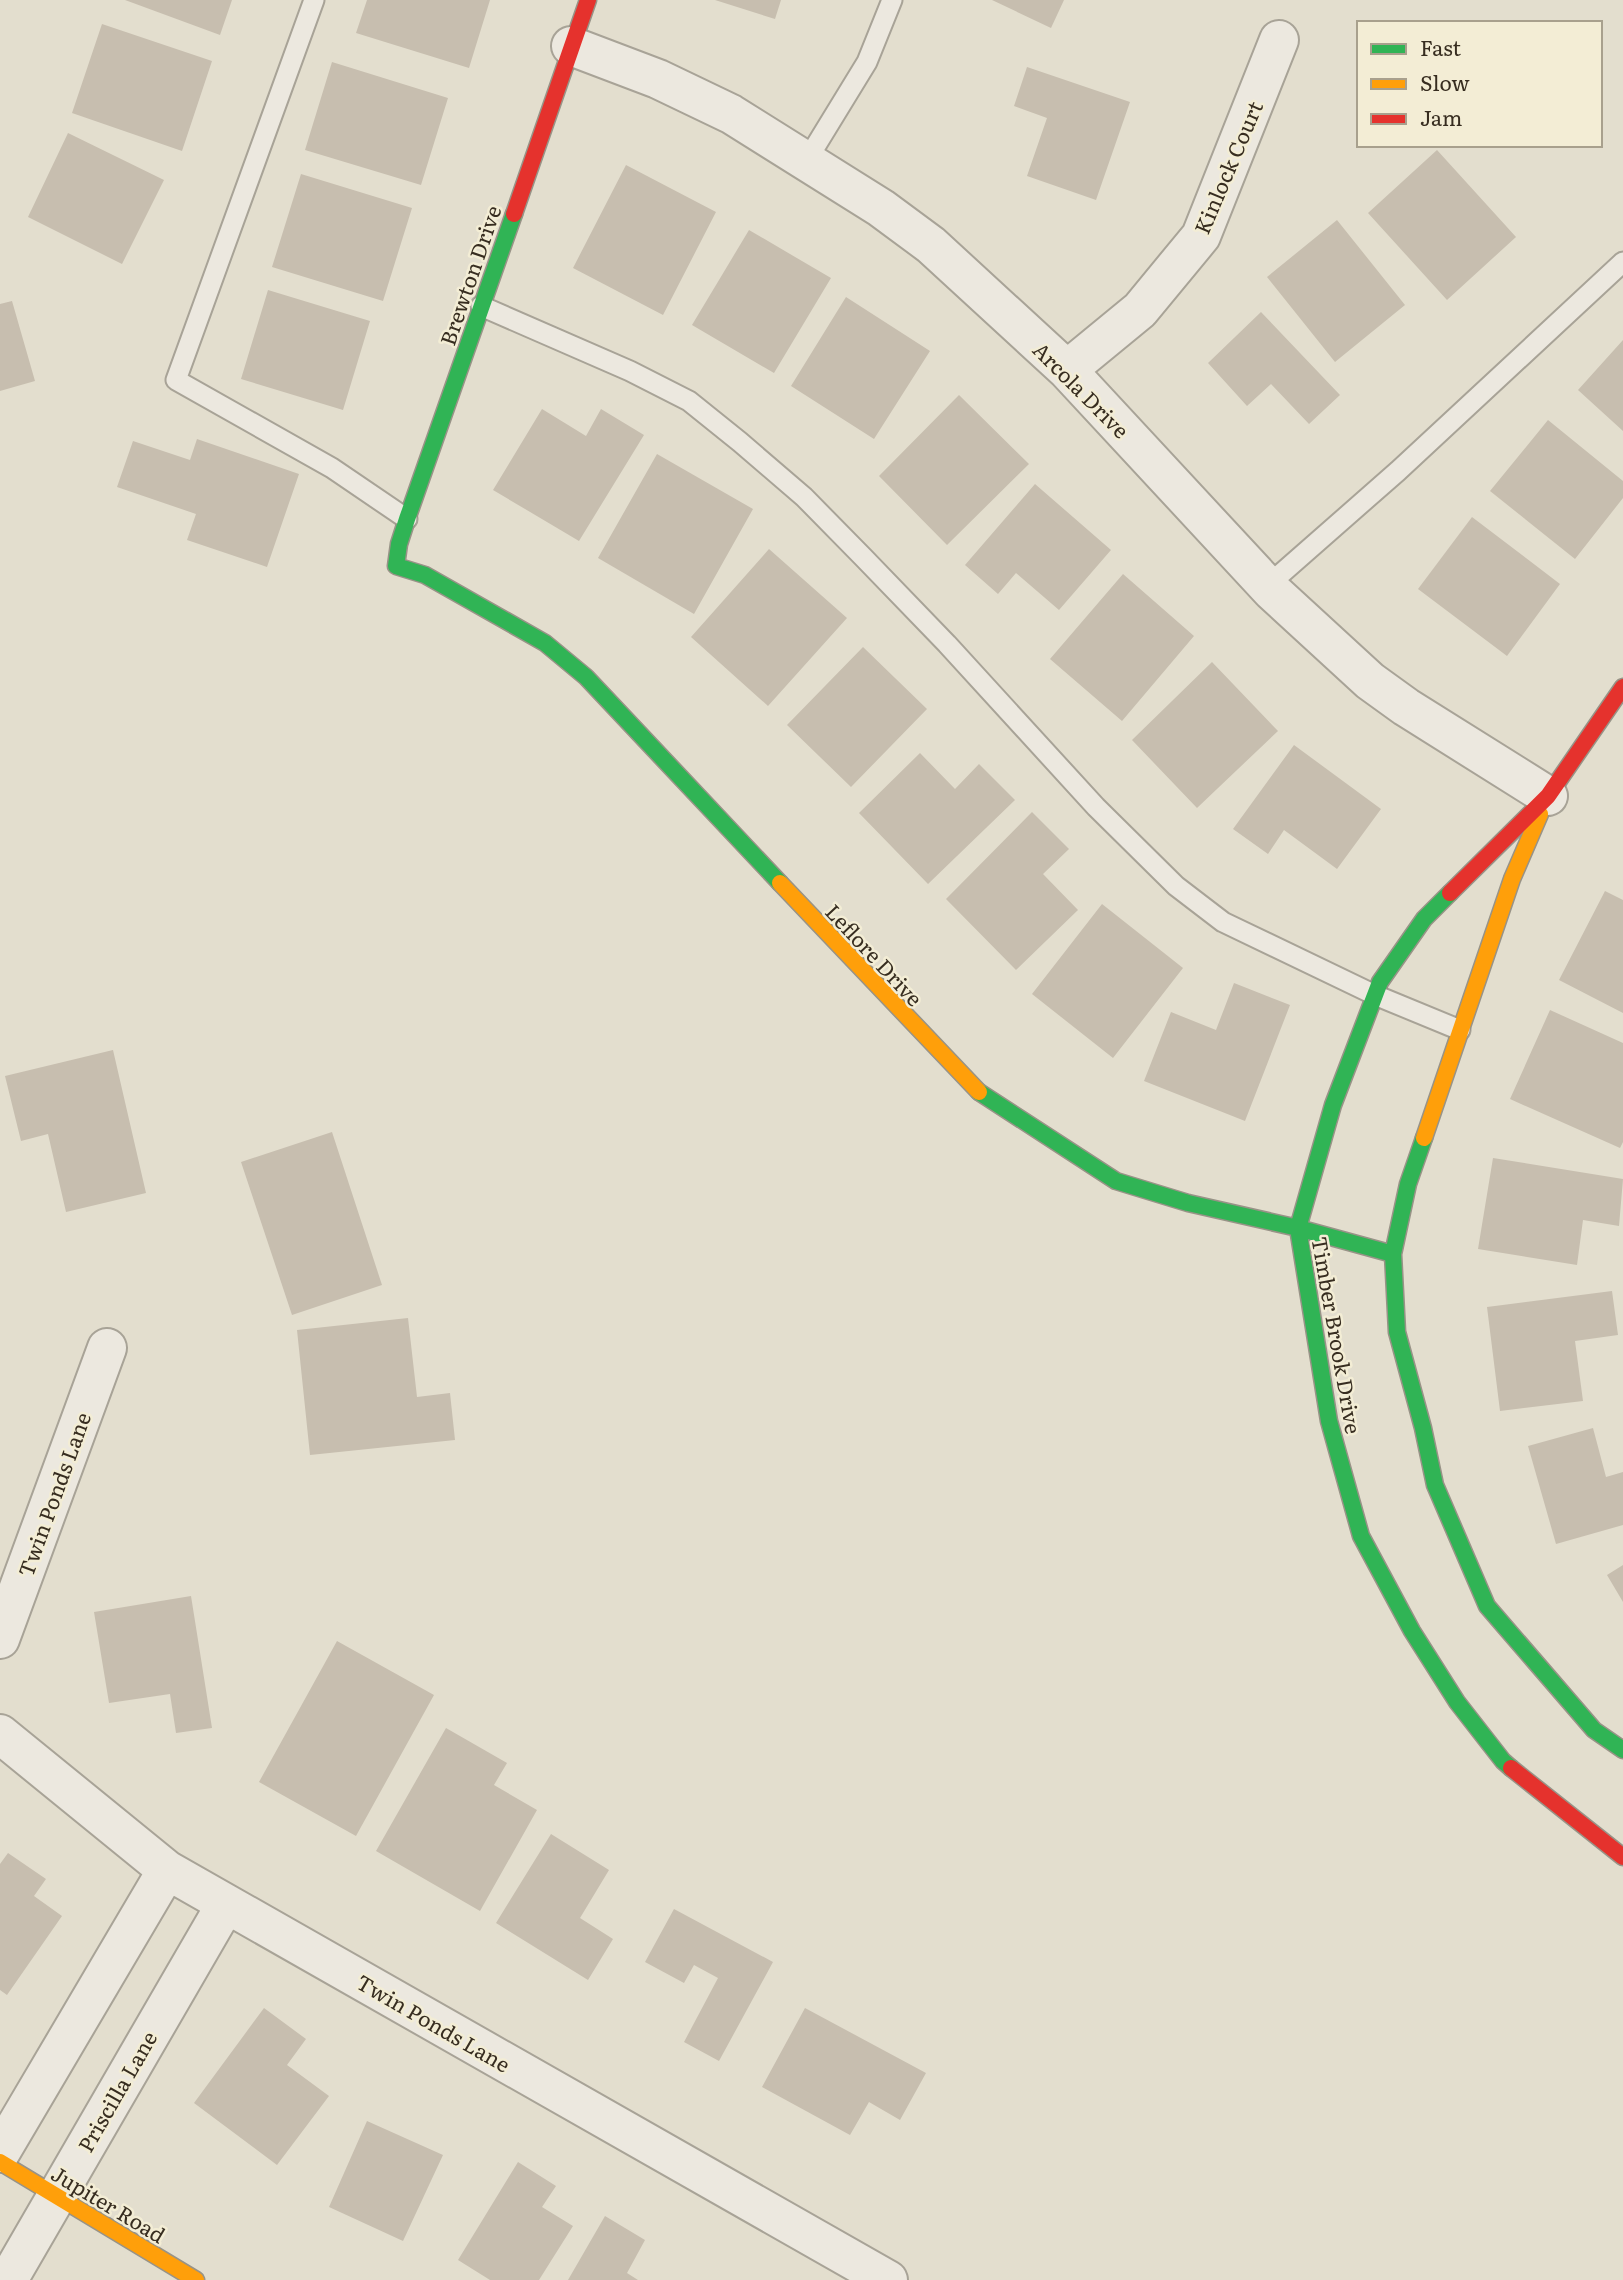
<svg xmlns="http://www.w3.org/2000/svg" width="1623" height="2280" viewBox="0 0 1623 2280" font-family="Literata,serif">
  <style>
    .building { fill: #c7beaf }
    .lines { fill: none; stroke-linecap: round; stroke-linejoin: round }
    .lane-casing { stroke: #a8a397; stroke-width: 23 }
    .street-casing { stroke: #a8a397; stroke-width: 42 }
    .fast-casing { stroke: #989387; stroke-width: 19 }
    .slow-casing { stroke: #989387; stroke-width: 19 }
    .jam-casing { stroke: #989387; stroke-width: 19 }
    .lane { stroke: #ece8df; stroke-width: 19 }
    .street { stroke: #ece8df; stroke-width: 38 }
    .fast { stroke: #30b455; stroke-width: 16 }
    .slow { stroke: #ff9f0a; stroke-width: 16 }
    .jam { stroke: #e5322d; stroke-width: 16 }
    .labels { text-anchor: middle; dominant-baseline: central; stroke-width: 5; stroke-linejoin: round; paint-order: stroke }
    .street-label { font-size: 21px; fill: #372d20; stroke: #f3edd5 }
  </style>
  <rect width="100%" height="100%" fill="#e3dece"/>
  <path class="building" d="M125,0h107l-12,35z
    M367,0h123l-21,68 -113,-35z
    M715,0h66l-6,19z
    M992,0h72l-13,28z
    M102,24l110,37 -30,90 -110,-38z
    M332,62l116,36 -27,87 -116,-35z
    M1027,67l103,35 -34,98 -69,-24 20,-58 -33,-12z
    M68,133l96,47 -42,84 -94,-47z
    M1437,150l79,87 -69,63 -79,-87z
    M626,165l90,47 -53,103 -90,-47z
    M301,174l111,34 -29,93 -111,-34z
    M1337,220l68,85 -70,57 -68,-85z
    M749,230l82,48 -57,95 -82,-48z
    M268,290l102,31 -27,89 -102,-31z
    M846,297l84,54 -56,88 -83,-53z
    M12,301l23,80 -35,10v-87z
    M1261,312l79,83 -31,29 -38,-40 -24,22 -39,-43z
    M1623,340v91l-45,-41z
    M959,395l70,69 -82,81 -68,-69z
    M542,409l44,27 15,-27 43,26 -65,106 -86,-51z
    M1548,420l75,61v17l-48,61 -85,-68z
    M197,439l102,35 -32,93 -80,-27 9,-26 -79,-27 16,-46 57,19z
    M657,454l96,55 -59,105 -96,-56z
    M1035,484l76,66 -52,60 -43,-37 -18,21 -33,-29z
    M1472,517l88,67 -53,72 -89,-67z
    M769,549l78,69 -79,88 -77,-69z
    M1123,574l71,62 -72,85 -72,-62z
    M863,647l64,62 -76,78 -64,-62z
    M1212,662l66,69 -81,77 -65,-68z
    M1294,745l87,64 -44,60 -53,-39 -16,24 -35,-25z
    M920,753l35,36 24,-25 36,36 -87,84 -69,-71z
    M1032,812l37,37 -26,25 35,36 -62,60 -70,-71z
    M1605,891l18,9v113l-64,-33z
    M1102,904l81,64 -70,90 -81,-64z
    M1234,983l56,22 -45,116 -101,-40 27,-69 45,18z
    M1550,1010l73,33v99l-3,6 -110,-49z
    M113,1050l33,143 -80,19 -18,-78 -27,7 -16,-65z
    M332,1132l50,153 -90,30 -51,-153z
    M1493,1158l130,21 -4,47 -36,-6 -6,45 -99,-16z
    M1612,1291l6,44 -43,6 8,60 -83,10 -13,-104z
    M408,1318l9,79 33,-4 5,47 -145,15 -13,-125z
    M1593,1428l13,49 17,-5v53l-67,19 -28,-98z
    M1623,1565v37l-16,-27z
    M191,1596l21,132 -36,5 -6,-39 -61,9 -15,-91z
    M337,1641l97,54 -78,141 -97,-54z
    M446,1728l61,35 -13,22 43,25 -57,101 -104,-60z
    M551,1834l58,36 -29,48 33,21 -25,41 -92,-57z
    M8,1853l38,26 -12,17 28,20 -55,79 -7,-5v-126z
    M674,1909l99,53 -54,99 -35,-19 34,-64 -24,-13 -10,18 -39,-21z
    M264,2008l42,31 -19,26 42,31 -52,69 -83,-62z
    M805,2008l121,65 -26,47 -31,-18 -19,33 -88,-48z
    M367,2121l76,34 -40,86 -74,-34z
    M518,2162l38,24 -14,21 31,19 -34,54h-49l-32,-20z
    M605,2216l40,24 -18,33 11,7h-70z"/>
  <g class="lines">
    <g class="lane-casing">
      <path id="lane" d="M314,0l-138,380 156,88 75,51
        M807,160l60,-98 25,-62
        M481,306l149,65 59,30 51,41 64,55 59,60 84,87 149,163 80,79 47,36 152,73 85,35
        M1267,586l131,-115 225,-209"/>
    </g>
    <g class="street-casing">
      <path id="street" d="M571,46l87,33 73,35 150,94 50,37 136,125 205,221 98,90 36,26 142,89
        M1067,370l73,-60 61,-74 78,-196
        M0,1639l107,-291
        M0,1734l167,136 721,410
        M0,2153l167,-283
        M8,2280l218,-376"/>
    </g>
    <g class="fast-casing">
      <path id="fast" d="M514,214l-107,305 -8,25 -3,22 29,9 120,68 41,34 194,206
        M1450,893l-26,26 -44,63 -47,123 -35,123 31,193 32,115 51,95 45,71 46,59 8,7
        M979,1092l137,89 72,22 110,25 95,26
        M1424,1138l-16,46 -15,70 4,78 26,96 12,57 52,121 107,124 29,20"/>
    </g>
    <g class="slow-casing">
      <path id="slow" d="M780,883l199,209
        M1424,1138l88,-259 28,-65
        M0,2162l196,118"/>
    </g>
    <g class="jam-casing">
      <path id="jam" d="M514,214l74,-214
        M1450,893l98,-97 75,-109
        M1511,1768l112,89"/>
    </g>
    <use href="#lane" class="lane"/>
    <use href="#street" class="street"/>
    <use href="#fast" class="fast"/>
    <use href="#slow" class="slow"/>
    <use href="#jam" class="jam"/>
  </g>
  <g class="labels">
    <g class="street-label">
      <text transform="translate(1227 167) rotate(-67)">Kinlock Court</text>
      <text transform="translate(469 275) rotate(-71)">Brewton Drive</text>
      <text transform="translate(1082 389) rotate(45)">Arcola Drive</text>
      <text transform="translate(875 954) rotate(47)">Leflore Drive</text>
      <text transform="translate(1338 1335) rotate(80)">Timber Brook Drive</text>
      <text transform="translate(53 1494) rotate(-70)">Twin Ponds Lane</text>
      <text transform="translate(434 2022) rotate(30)">Twin Ponds Lane</text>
      <text transform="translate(116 2091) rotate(-60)">Priscilla Lane</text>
      <text transform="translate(109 2203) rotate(31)">Jupiter Road</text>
    </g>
  </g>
  <rect x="1357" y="21" width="245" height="126" fill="#f3edd5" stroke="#a8a08d" stroke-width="2"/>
  <rect x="1371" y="44" width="35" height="10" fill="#30b455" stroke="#a8a08d" stroke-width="2"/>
  <text x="1420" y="56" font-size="21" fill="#372d20">Fast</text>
  <rect x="1371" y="79" width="35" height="10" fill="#ff9f0a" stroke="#a8a08d" stroke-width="2"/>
  <text x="1420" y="91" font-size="21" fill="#372d20">Slow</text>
  <rect x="1371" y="114" width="35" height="10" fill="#e5322d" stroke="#a8a08d" stroke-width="2"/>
  <text x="1420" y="126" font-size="21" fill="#372d20">Jam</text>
</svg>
